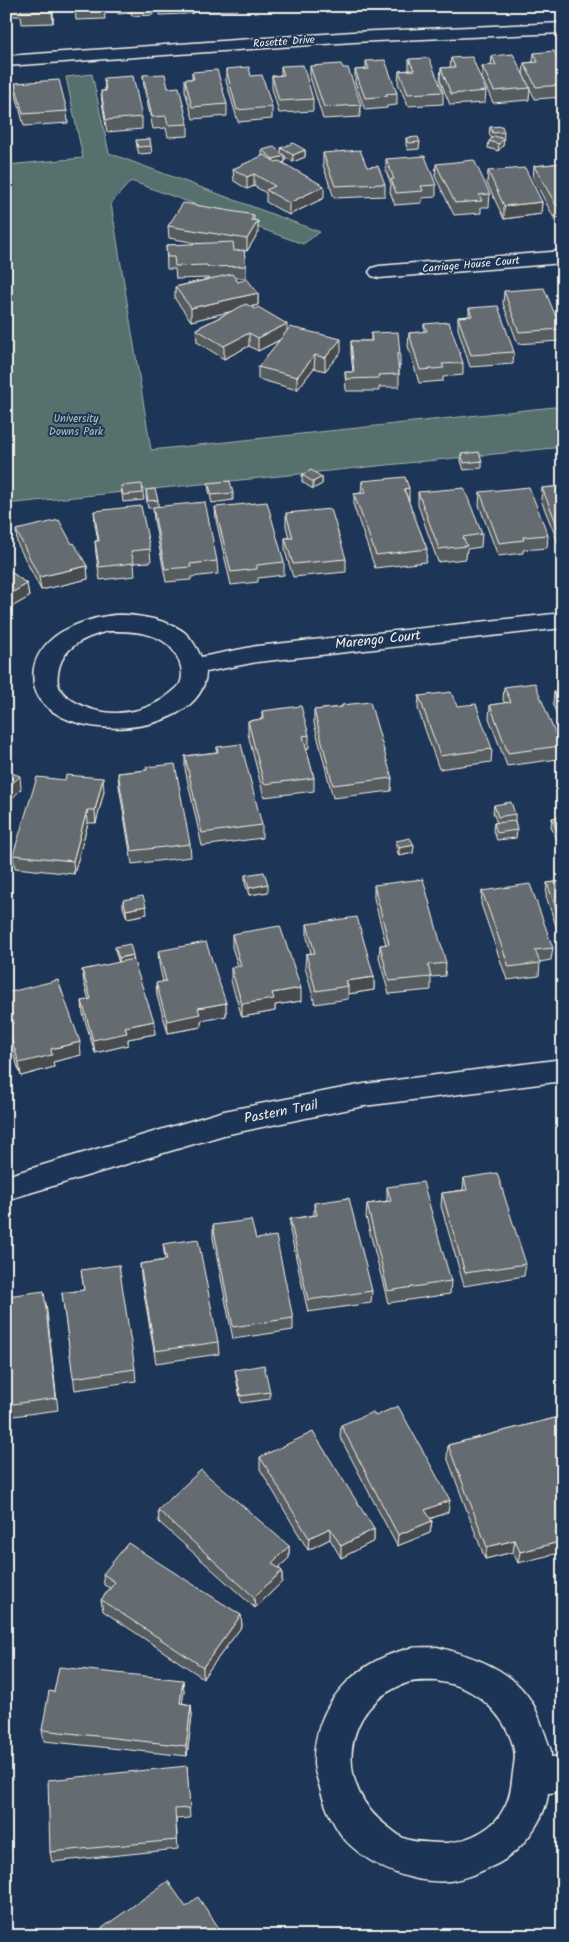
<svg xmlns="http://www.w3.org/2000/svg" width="569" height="1942" viewBox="0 0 569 1942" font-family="Kalam,sans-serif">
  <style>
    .green { fill: #57706d; stroke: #a6b0aa }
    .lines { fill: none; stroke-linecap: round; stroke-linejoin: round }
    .minor-casing { stroke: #f4f1e8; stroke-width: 3 }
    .minor { fill: #1d3557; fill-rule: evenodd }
    .wall { fill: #575d61; stroke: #f4f1e8 }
    .shaded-wall { fill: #474c4f; stroke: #f4f1e8 }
    .building { fill: #656c71; stroke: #f4f1e8 }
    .labels { text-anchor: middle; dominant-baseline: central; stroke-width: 4; stroke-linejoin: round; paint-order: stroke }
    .far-street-label { font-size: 11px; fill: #f4f1e8; stroke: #1d3557 }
    .far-park-label { font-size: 11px; fill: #bdc4bd; stroke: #1d3557 }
    .street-label { font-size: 14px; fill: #f4f1e8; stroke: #1d3557 }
  </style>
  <rect width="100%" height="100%" fill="#1d3557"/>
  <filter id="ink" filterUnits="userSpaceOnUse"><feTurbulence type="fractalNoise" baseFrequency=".02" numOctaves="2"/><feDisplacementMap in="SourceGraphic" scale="10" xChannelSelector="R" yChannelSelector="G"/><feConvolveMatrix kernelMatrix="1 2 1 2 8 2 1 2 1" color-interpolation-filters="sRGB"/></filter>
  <g filter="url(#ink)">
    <path class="green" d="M92,74l17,79 211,79 -17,12 -172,-63 -20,22 40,247 412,-44v41l-557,57v-339l77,-7 -17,-81z"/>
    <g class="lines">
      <g class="minor-casing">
        <path id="minor" d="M563,23v10l-210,9 -347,24v-10l347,-24z
          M563,251v12l-184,15 -7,-2 -3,-4 3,-4 7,-2z
          M563,613v15l-306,34 -51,10c-2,73 -185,77 -172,-4 3,-17 18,-32 33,-39 12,-6 27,-11 40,-13 20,-4 61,3 77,16 8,7 13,16 17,25l56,-11zM108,631c28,0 60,1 71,30 3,7 4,16 1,23 -4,6 -12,11 -17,15 -28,18 -65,19 -93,0 -9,-7 -14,-13 -12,-25 3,-27 27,-37 50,-43z
          M563,1059v22l-199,25 -140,29 -218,65v-24l218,-65 140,-27z
          M437,1647c38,10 79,23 98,61 6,14 11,29 16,43v6l12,-1v36l-15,1c-2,27 -30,63 -55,73 -12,6 -29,13 -43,15 -36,3 -74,-12 -100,-36 -14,-13 -25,-38 -30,-57 -2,-8 -6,-17 -6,-25 0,-58 39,-100 93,-114 9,-3 21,-1 30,-2zM437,1681c8,2 18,3 26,7 24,11 46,35 51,62 2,6 0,15 -1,22 -2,18 -3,28 -13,43 -11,17 -40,29 -60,28 -12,-1 -25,0 -37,-5 -5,-3 -11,-8 -15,-11 -55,-40 -47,-122 19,-144 9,-3 21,-2 30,-2z"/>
      </g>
      <use href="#minor" class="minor"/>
    </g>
    <path class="wall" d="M11,6h42v17l-31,1 -1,-8h-9z
      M75,6h29l1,13 -29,1z
      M118,6h34l1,9 -21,1v-3l-14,1z
      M160,6h36v4h-3v3l-11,1 -22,1z
      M202,6h36v4l-35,1z
      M245,6h29v1l-29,1z
      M561,51h2v46l-28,2 -12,-24 1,-12 9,-1 1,-9 26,10z
      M492,56l38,32 -1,12 -36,3 -11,-25v-12l9,-1z
      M451,58l35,33 -1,12 -35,2 -10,-25 1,-12h9z
      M409,59l34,33v12l-35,2 -10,-23 1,-12 10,-1z
      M366,61l31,32v12l-10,1v2l-22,2 -10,-28v-12l11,-1z
      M281,66l32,33v12l-34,2 -7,-25v-12l9,-1z
      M310,66l51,39 -1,12 -37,2 -13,-42z
      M226,69l25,7 21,31v12l-34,3 -12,-41z
      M192,72l35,32v12l-34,3 -8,-28v-12h7z
      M143,75l25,13 20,36v12l-20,1 -2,-9 -13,1 -9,-42z
      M104,78l38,39v12l-35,3 -5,-29 -1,-12h4z
      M15,83l52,28 1,12 -44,3 -8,-31z
      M6,99l2,15h-1l2,18h-3z
      M490,127l14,5 -1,14 -5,5 -10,-3 1,-7 3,-2 -3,-5z
      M406,138l14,4 -1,7 -11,1 -2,-5z
      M136,140l15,6 1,7 -13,1 -2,-7z
      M281,148l24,2v7l-12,5 -8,-5v5l-1,1 40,35 -35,17 -23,-13v-9l-12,-7 -7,3 -13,-8 -1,-12 29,-12v-7l19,2z
      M323,153l44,14 18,17v12l-51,2 -11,-33z
      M386,159l50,26v12l-14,1v5l-27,2 -5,-13 1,-8 -5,-13z
      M563,163v54l-9,1 -21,-40 1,-12z
      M436,164l54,30 -1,13h-8v6l-27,2 -19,-39z
      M488,171l54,31 -1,12 -37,5 -17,-36z
      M254,215v5l4,13 -11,18h-3l2,15v12h-11l3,4 20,11v12l-7,2 36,25 54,20 -16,19 -11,-3 -17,22 -39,-11v-12l22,-27 -22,11 -9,-5 -25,13 -27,-17 -1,-13 36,-18 -41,10 -16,-22v-12l33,-8v-1l-32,1 -1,-10h-8l-1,-24 36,-1 -33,-6 -1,-12z
      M504,291l57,38 -2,12 -41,3 -15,-40z
      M561,302h2v21l-3,-8z
      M469,308l45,44 -1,12 -43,3 -12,-38v-12l11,-1z
      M424,324l39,39v12l-20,2v4l-24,2 -11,-37 1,-13 15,-1z
      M371,333l29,21v12h-1v21h-20v4h-33l-1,-19h8l-2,-18v-13h20z
      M461,454l21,7v7l-18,2 -3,-9z
      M302,475l20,2v7l-9,5 -11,-7z
      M362,481l46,20 19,48 -1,13 -51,6 -21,-61v-13l7,-1z
      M208,483l25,10v7l-21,3 -3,-12z
      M121,486l22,7 1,7 -21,2z
      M563,486v64h-2l-20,-50 1,-12z
      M146,490l12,10v7l59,54 1,13 -27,3v3l-25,2 -12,-62 -1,-12h-5l-2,-11z
      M418,492l64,42 -1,13 -14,2 -1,10 -28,3 -20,-57z
      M480,492l68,43 -1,13 -24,2v3l-25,3 -19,-51z
      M215,507l69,55v13l-26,3v4l-27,3 -15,-65z
      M94,511l56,38 1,13 -17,1 1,13 -35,4 -4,-26 -1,-13h3l-3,-17z
      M286,513l60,46v13l-53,5 -8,-26v-13h4l-3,-12z
      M16,530l56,14 15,22 1,13 -47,11 -24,-47z
      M6,568l21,16 2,13 -21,12 -2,-2z
      M504,687l56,59 -2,13 -51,7 -18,-48 1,-13 15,-2 -2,-3z
      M563,691v39l-10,-25 1,-13z
      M419,696l38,10 35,43 -1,13 -52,7 -21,-60z
      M342,705l50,73 -1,13 -58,7 -19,-75v-13l28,-3z
      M262,711l47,24v13l-3,1 8,29v13l-50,6 -16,-63v-13l14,-2z
      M217,747l45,78v13l-60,8 -17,-77v-13l32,-4z
      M146,770l44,74 1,13 -59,7 -13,-78 -1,-13z
      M104,791l-8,32h-8l-14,51 -59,-6 -2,-13z
      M494,805l21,9v7l2,9 -1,8 -19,2 -4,-10 1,-7h3l-4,-11z
      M563,817v20l-8,1 -4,-12 1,-8z
      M396,841l18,4 -1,8 -14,3 -3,-8z
      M245,875l23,17 -19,3 -4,-12z
      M563,881v66l-17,-51 1,-13z
      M374,885l72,78 -1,13 -14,1v13l-42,4 -10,-36 1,-13h6l-12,-47z
      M482,891l71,57 -2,12 -11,2 -1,14 -32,4 -26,-76z
      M123,900l24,14 -20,4 -4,-11z
      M307,924l67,53v13l-26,4v5l-33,5 -10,-37 1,-13 5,-1 -4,-16z
      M232,934l69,67 -26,4v6l-33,6 -11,-36v-13l7,-2 -6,-19z
      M115,947l19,15 21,72 -27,5v6l-33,8 -12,-39 -1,-13 7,-1 -5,-17 -2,-13 37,-7 -3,-9z
      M158,951l68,52v13l-25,5v6l-33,6 -11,-37 -1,-13 7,-1 -4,-18z
      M6,993l75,62 -28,7 1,5 -33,9 -13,-38 -1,-13 4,-1 -5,-13z
      M464,1178l62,86 -2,12 -60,10 -23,-80 1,-13 21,-3z
      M387,1187l64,94 -1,13 -62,9 -22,-86 1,-13 20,-3z
      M314,1203l58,88 -1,12 -63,9 -18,-81v-12l24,-4z
      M213,1225l43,14 37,79v12l-60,9 -20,-101z
      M163,1244l55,98 1,12 -63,9 -15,-87 -1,-12 25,-4z
      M81,1270l54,99 1,12 -61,9 -13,-97 22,-3z
      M6,1303h40l12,107 -52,7z
      M235,1370l35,22v7l-29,4 -5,-26z
      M563,1416l-45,147 -5,-11 -28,7 -38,-102 1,-12z
      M341,1425l107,87 -18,7 2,2 -2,12 -33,13 -57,-109z
      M260,1457l114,72v12l-33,17 -11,-19 -22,11 -48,-81z
      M158,1510l131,36v12l-10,10 3,3v11l-27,26 -96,-86z
      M103,1574l138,41 1,11 -39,52 -100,-67 -2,-11 9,-12 -6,-3z
      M184,1690l-2,13 9,2 1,10 -5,41 -143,-15 -2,-11 12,-38z
      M187,1766l3,52 -14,1 2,30 -126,13 -2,-10z"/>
    <path class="shaded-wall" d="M52,6h1v17l-1,-12z
      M182,6h10l1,7 -11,1z
      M504,139l-1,7 -5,5 1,-7z
      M305,150v7l-12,5v-7z
      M285,156v6l-12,4v-7z
      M254,174v12l-7,3v-12z
      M324,186v12l-35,17v-12z
      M542,202l-1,12 -37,5v-13z
      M258,221v12l-11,18v-12z
      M258,293v12l-67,16v-13z
      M287,324v12l-29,15v-13z
      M249,333v13l-25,13v-13z
      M341,339v13l-16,19v-13z
      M315,355l-1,13 -17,22v-13z
      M322,477v7l-9,5v-7z
      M409,488v13l-5,-12z
      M87,566l1,13 -47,11 -2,-13z
      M27,584l2,13 -21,12 -2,-13z
      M20,776l1,13 -15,16v-15z
      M103,778l1,13 -8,32 -1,-13z
      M87,810l1,13 -14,51 -1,-13z
      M414,845l-1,8 -14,3v-8z
      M268,884v8l-19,3v-7z
      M146,906l1,8 -20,4 -1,-8z
      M133,955l1,8 -14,3 -1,-8z
      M374,977v13l-26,4v-8l-2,-5z
      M301,988v13l-26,4v6l-33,6v-13l30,-11z
      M226,1003v13l-25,5v6l-33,6 -1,-12 31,-13z
      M154,1021l1,13 -27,5v6l-33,8 -2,-13 32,-13z
      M80,1042l1,13 -28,7 1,5 -33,9 -2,-13 32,-14z
      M450,1500l-2,12 -24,9 1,-11z
      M432,1521l-2,12 -33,13 1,-11z
      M330,1528v11l-22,11 1,-12z
      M374,1529v12l-33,17v-12z
      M515,1540l-2,12 -28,7 2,-12z
      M563,1541v11l-45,11 2,-11z
      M289,1546v12l-17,16v-11z
      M282,1571v11l-27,26 -1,-11z
      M241,1615l1,11 -39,52v-11z
      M183,1680l1,10 -3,24 -1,-11z
      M191,1705l1,10 -5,41 -1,-10z"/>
    <path class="building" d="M21,6h31v5l-31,1z
      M75,6h29v2l-29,1z
      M554,51l9,18v16l-27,2 -12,-24 14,-1 -4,-9z
      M513,54l17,34 -36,3 -12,-25 14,-1 -4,-9z
      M472,57l14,34 -35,3 -10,-26 14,-1 -4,-9z
      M429,58l14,34 -35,2 -9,-23 15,-1 -5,-11z
      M385,60l12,33 -11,1 2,2 -23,2 -10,-28 14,-1 -3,-8z
      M341,64l2,4h5l13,37 -37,2 -14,-41z
      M303,65l10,34 -34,2 -7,-25 12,-1 -3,-9z
      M249,67l2,9 11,-1 10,32 -35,3 -11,-41z
      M217,70l10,34 -35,3 -7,-28h9l-2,-7z
      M165,74l3,14 11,-1 9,37 -20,1 -2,-9 -14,1 -9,-42z
      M133,76l9,41 -36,3 -5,-29h5l-2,-13z
      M59,80l8,31 -44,3 -8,-31z
      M502,126l2,6 -11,1 -3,-6z
      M494,136l10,3 -5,5 -10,-3z
      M418,137l2,5 -12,1 -2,-5z
      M150,139l1,7 -13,1 -2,-7z
      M293,143l12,7 -12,5 -12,-7z
      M274,147l11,9 -12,3 -11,-9z
      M360,150l7,17 11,-1 7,18 -50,2 -12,-33z
      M264,155l12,7 3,-1 45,25 -35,17 -23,-13 9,-4 -21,-12 -7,3 -14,-8z
      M425,156l11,29 -15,1 2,5 -27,2 -5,-14h3l-8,-20z
      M474,160l16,34 -11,1 3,6 -27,2 -19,-39z
      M563,163v42h-7l-22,-39z
      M525,168l17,34 -38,4 -16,-35z
      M183,203l71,12 -3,5 7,1 -11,18 -79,-13z
      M233,242l1,9 10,-1 2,16 -38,1 -1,-2 -32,1 -1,-9h-7l-1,-12z
      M232,274l6,8 9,-3 11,14 -67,15 -16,-21z
      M544,288l17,41 -42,3 -15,-41z
      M246,304l9,5 3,-2 29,17 -29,14 -9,-5 -25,13 -28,-17z
      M498,306l16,46 -43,3 -13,-38 14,-1 -3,-8z
      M449,322l14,41 -21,1 2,4 -24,2 -11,-37 18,-2 -3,-7z
      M290,327l51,12 -16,19 -10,-3 -18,22 -39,-10z
      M398,332l2,22h-3l2,20 -21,1 1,3 -33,1 -1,-7h9l-3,-31h21l-1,-8z
      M479,452l3,9 -18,2 -3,-9z
      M311,470l11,7 -9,5 -11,-7z
      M405,477l4,11 -5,1 23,60 -51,6 -22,-61 12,-1 -4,-12z
      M230,481l3,12 -21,2 -4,-12z
      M142,484l1,9 -20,2 -2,-9z
      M563,486v51h-1l-20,-49z
      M529,487l19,48 -25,2 1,3 -25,3 -19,-51z
      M464,488l18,46 -19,3 4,9 -28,3 -21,-57z
      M155,489l3,11 -10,1 -2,-11z
      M205,502l12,59 -27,3 1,3 -26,2 -12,-62z
      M267,502l17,60 -27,3v4l-26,3 -16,-65z
      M141,506l9,43 -19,2 3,12 -35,4 -4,-26h4l-5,-30z
      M331,509l15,50 -53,5 -8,-26h8l-7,-25z
      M59,520l13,24 2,-1 13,23 -48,11 -23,-47z
      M6,568l21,16 -21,12z
      M535,683l25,63 -52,7 -18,-48 21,-3 -7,-15z
      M563,691v22l-9,-21z
      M451,692l6,14 19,-2 16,45 -52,7 -21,-60z
      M370,702l22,76 -59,7 -19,-75 28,-3v-2z
      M301,706l8,29 -6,1 11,42 -50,6 -16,-63 15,-2 -1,-8z
      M241,744l21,81 -60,8 -17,-77 33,-4 -1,-5z
      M175,764l15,80 -59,7 -13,-78 29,-3 -1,-3z
      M6,771l14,5 -14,14z
      M66,775l37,3 -8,32h-8l-14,51 -60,-6 24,-78 28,3z
      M511,802l4,12 -17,3 -4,-12z
      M563,817v13h-7l-4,-12z
      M515,821l2,9 -20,3 -3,-10z
      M410,838l4,7 -15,3 -3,-7z
      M264,872l4,12 -19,4 -4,-13z
      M423,879l23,84 -18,2 3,12 -42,4 -9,-36 9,-1 -15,-59z
      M563,881v47l-16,-45z
      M530,884l23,64 -18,2 5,13 -31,4 -27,-76z
      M143,896l3,10 -20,4 -3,-10z
      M357,917l17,60 -28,4 2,5 -32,5 -10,-37 9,-1 -8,-29z
      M280,926l21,62 -29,5 2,6 -32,5 -11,-36 10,-2 -9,-32z
      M206,942l20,61 -28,5 2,6 -33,7 -11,-38 10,-2 -8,-30z
      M130,944l3,11 -14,3 -4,-11z
      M133,959l21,62 -29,6 2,6 -34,7 -11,-39 9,-2 -9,-29z
      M58,980l22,62 -29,7 1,6 -33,8 -12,-38 6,-2 -7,-20v-10z
      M497,1173l29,91 -61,9 -23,-80 25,-3 -3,-12z
      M423,1182l28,99 -63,10 -21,-87 24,-3 -4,-14z
      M349,1198l23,93 -64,9 -18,-81 27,-4 -3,-12z
      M251,1220l5,19 20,-3 17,82 -60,9 -20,-102z
      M198,1239l20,103 -63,9 -15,-87 27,-4 -4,-16z
      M119,1265l16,104 -62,9 -11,-85 22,-3 -3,-20z
      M44,1291l12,107 -50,7 1,-109z
      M264,1365l6,27 -29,4 -6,-26z
      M398,1406l52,94 -25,10 7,11 -34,14 -57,-110 32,-13 2,4z
      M563,1416v125l-43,11 -5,-12 -28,7 -39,-102z
      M313,1432l61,97 -33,17 -11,-18 -21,10 -49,-81z
      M201,1470l88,76 -17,17 10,8 -28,26 -96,-87z
      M128,1543l113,72 -38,52 -102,-67 14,-18 -12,-8z
      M59,1667l124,13 -3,23 11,2 -5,41 -144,-16 7,-39 5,1z
      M187,1766l3,42 -15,1 2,31 -127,12 -2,-72z
      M168,1881l18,26 12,-10 25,37 -3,2h-129z"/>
  </g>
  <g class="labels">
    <g class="far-street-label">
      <text transform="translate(284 42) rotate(-4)">Rosette Drive</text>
      <text transform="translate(471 265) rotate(-5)">Carriage House Court</text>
    </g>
    <g class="far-park-label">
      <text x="76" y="419">University<tspan x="76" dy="13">Downs Park</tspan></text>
    </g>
    <g class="street-label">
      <text transform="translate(378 640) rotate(-6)">Marengo Court</text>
      <text transform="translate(281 1112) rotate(-11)">Pastern Trail</text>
    </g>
  </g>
  <rect width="569" height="1942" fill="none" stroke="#1d3557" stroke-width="25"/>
  <rect x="12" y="12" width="544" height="1917" fill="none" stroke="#f4f1e8" stroke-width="2" filter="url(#ink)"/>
</svg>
